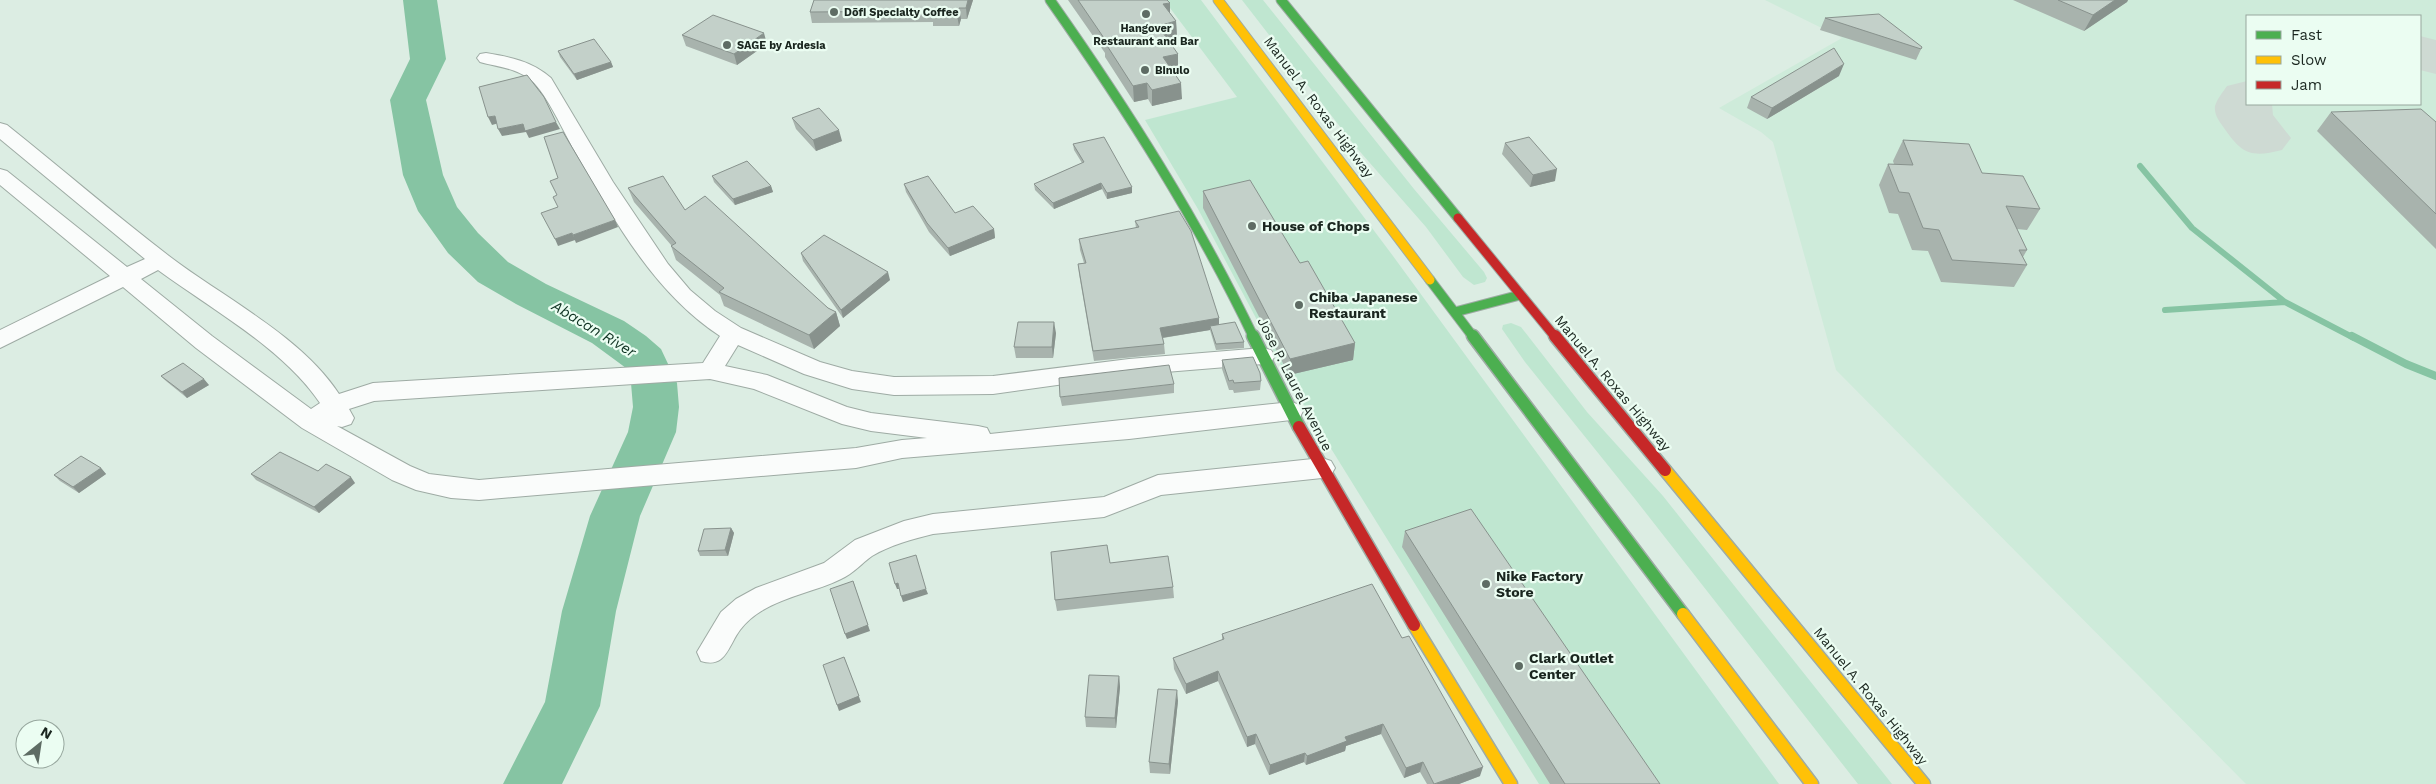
<svg xmlns="http://www.w3.org/2000/svg" width="2436" height="784" viewBox="0 0 2436 784" font-family="'Work Sans',sans-serif">
  <style>
    .built { fill: #ceebda; fill-rule: evenodd }
    .green { fill: #bfe6d0 }
    .lines { fill: none; stroke-linecap: round; stroke-linejoin: round }
    .stream-far1 { stroke: #86c4a3; stroke-width: 6 }
    .stream { stroke: #86c4a3; stroke-width: 8 }
    .river { fill: #86c4a3; fill-rule: evenodd }
    .taxiway { fill: #cedad3; fill-rule: evenodd }
    .street-casing { stroke: #9eaba4; stroke-width: 2 }
    .fast-far1-casing { stroke: #9eaba4; stroke-width: 11 }
    .fast-casing { stroke: #9eaba4; stroke-width: 15 }
    .slow-far1-casing { stroke: #9eaba4; stroke-width: 11 }
    .slow-casing { stroke: #9eaba4; stroke-width: 15 }
    .jam-far1-casing { stroke: #9eaba4; stroke-width: 11 }
    .jam-casing { stroke: #9eaba4; stroke-width: 15 }
    .street { fill: #fafcfb; fill-rule: evenodd }
    .fast-far1 { stroke: #4caf50; stroke-width: 9 }
    .fast { stroke: #4caf50; stroke-width: 12 }
    .slow-far1 { stroke: #ffc107; stroke-width: 9 }
    .slow { stroke: #ffc107; stroke-width: 12 }
    .jam-far1 { stroke: #c62828; stroke-width: 9 }
    .jam { stroke: #c62828; stroke-width: 12 }
    .wall { fill: #a8b3ad }
    .shaded-wall { fill: #88928d }
    .building { fill: #c3d0c9; stroke: #88928d }
    .poi-dot { fill: #5e6c64; stroke: #ebfdf2; stroke-width: 2 }
    .labels { text-anchor: middle; dominant-baseline: central; stroke-width: 4.5; stroke-linejoin: round; paint-order: stroke }
    .far-poi-label { font-size: 11px; font-weight: bold; fill: #1a261f; stroke: #ebfdf2; text-anchor: start }
    .street-label { font-size: 14px; fill: #1a261f; stroke: #ebfdf2 }
    .poi-label { font-size: 14px; font-weight: bold; fill: #1a261f; stroke: #ebfdf2; text-anchor: start }
    .water-label { font-size: 15px; font-style: italic; fill: #0f3322; stroke: #ebfdf2 }
  </style>
  <rect width="100%" height="100%" fill="#dcede3"/>
  <path class="built" d="M1765,0h671v784h-190l-410,-414 -63,-228 -12,-10 -42,-24 123,-70zM2247,16h173v88h-173z"/>
  <path class="green" d="M1164,0h37l192,256 386,528h-240l-248,-400 -93,-175 -53,-89 92,-23z
    M1242,0h21l151,189 70,83 3,6 -2,4 -11,3 -11,-8 -37,-50 -71,-81z
    M1511,323l10,4 66,85 76,84 229,288h-34l-223,-285 -110,-137 -23,-33 1,-4z"/>
  <g class="lines">
    <path class="stream-far1" d="M2140,166l52,62 93,74 69,36
      M2165,310l120,-8"/>
    <path class="stream" d="M2352,336l54,28 30,12"/>
    <path class="river" d="M403,0h34l9,59 -20,41 17,75 14,32 21,26 30,29 38,22 78,37 22,15 15,13 16,34 2,24 -3,25 -36,84 -24,95 -16,95 -38,78h-59l42,-82 17,-91 28,-95 38,-84 5,-25 -2,-24 -5,-15 -34,-25 -76,-39 -38,-22 -30,-29 -30,-42 -15,-36 -13,-75 20,-41z"/>
    <path class="taxiway" d="M2420,36l16,4v34l-16,-4z
      M2247,81v23h25l1,11 18,23 -9,12c-31,8 -40,4 -58,-22 -5,-7 -10,-13 -9,-22 2,-7 8,-14 12,-20z"/>
    <g class="street-casing">
      <path id="street" d="M486,53c24,4 46,8 65,25l62,104 55,82 22,26 25,21 26,17 79,34 32,9 42,6 99,-1 136,-17 134,-11 8,2 4,6 -4,6 -8,2 -134,11 -136,19 -99,1 -42,-6 -48,-15 -66,-29 -13,21 42,9 80,32 24,6 107,13 9,2 3,6 301,-32 9,3 3,6 -3,6 -9,3 -162,19 -227,19 -46,10 -377,32 -28,-2 -35,-8 -24,-10 -90,-52 -106,-80 -73,-61 -123,61v-18l110,-54 -110,-91v-16l7,2 120,96 18,-8 -145,-120v-16l7,2c54,43 107,89 162,131 55,42 132,80 170,138l34,-11 330,-20 17,-27c-67,-44 -107,-118 -146,-186 -10,-18 -28,-57 -42,-69 -15,-13 -34,-14 -52,-19l-3,-4 3,-4zM158,270c53,39 125,78 162,133l-9,6 -99,-73 -71,-57zM710,379l44,10 88,35 29,7 56,7 -25,2 -46,8 -377,32 -50,-6 -19,-8 -73,-40 5,1 9,-3 3,-6 -5,-9 25,-8z
        M1322,458l9,3 4,7 -4,7 -9,3 -161,17 -57,22 -171,17c-20,5 -43,11 -61,22 -10,7 -19,18 -31,23 -32,16 -78,20 -101,51 -12,16 -14,39 -39,31l-4,-9 24,-40 15,-13 20,-11 68,-25 31,-23 49,-19 29,-7 171,-17 54,-22z"/>
    </g>
    <g class="fast-far1-casing">
      <path id="fast-far1" d="M1050,0c76,108 147,219 204,338
        M1281,0l177,218
        M1430,280l44,58
        M1455,312l65,-17"/>
    </g>
    <g class="fast-casing">
      <path id="fast" d="M1253,336l46,91
        M1473,336l210,278"/>
    </g>
    <g class="slow-far1-casing">
      <path id="slow-far1" d="M1218,0l212,280"/>
    </g>
    <g class="slow-casing">
      <path id="slow" d="M1665,470l259,314
        M1683,614l129,170
        M1414,625l97,159"/>
    </g>
    <g class="jam-far1-casing">
      <path id="jam-far1" d="M1458,218l98,120"/>
    </g>
    <g class="jam-casing">
      <path id="jam" d="M1555,336l110,134
        M1299,427l115,198"/>
    </g>
    <use href="#street" class="street"/>
    <use href="#fast-far1" class="fast-far1"/>
    <use href="#fast" class="fast"/>
    <use href="#slow-far1" class="slow-far1"/>
    <use href="#slow" class="slow"/>
    <use href="#jam-far1" class="jam-far1"/>
    <use href="#jam" class="jam"/>
  </g>
  <path class="wall" d="M814,0h159l-6,19h-6l-2,7h-26v-4l-121,1 -2,-11z
    M1068,0h99l3,13 6,8 1,16 -9,2 10,31 -5,1 9,28 -30,7 -4,-7 -14,3 -29,-45v-4z
    M2013,0h115l-1,2 -43,29z
    M1825,18l97,29 -6,13 -96,-30z
    M682,35l85,9 -30,21 -51,-19z
    M558,51l53,11 2,5 -36,13 -17,-23z
    M1839,76l-72,43 -20,-11 4,-11z
    M2331,112l105,10v127l-119,-118z
    M792,118l50,23 -26,10 -20,-22z
    M1903,140l79,33 58,36 -13,21 -10,-1 10,21 -4,7 4,8 -13,22 -73,-5 -13,-31 -16,-1 -14,-36 -9,-1 -10,-28 9,-21h6l-1,-3z
    M1505,143l50,38 -25,6 -28,-33z
    M1073,144l59,43v6l-25,6 -5,-10 -48,20 -19,-19 -1,-6 48,-21 -8,-13z
    M712,176l59,10 2,6 -38,13 -21,-23z
    M904,184l51,29 39,16 1,9 -45,18 -21,-24 -23,-40z
    M628,188l57,22 143,98 8,4 4,14 -26,23 -90,-43 -4,-11 -44,-35 -5,-14v-1l-37,-43z
    M1203,191l97,72 55,80 -2,17 -64,15 -86,-167z
    M1135,221l84,103 25,18v6l-28,2 -6,-20 -47,8 1,6 1,10 -71,7 -15,-87 -1,-10 6,-1 -4,-13 -1,-11 57,-11z
    M801,253l89,27 -47,38 -40,-57z
    M1056,333l-3,25h-37l-2,-11z
    M1222,360l39,21 -1,9 -26,3 -1,-3h-4l-7,-21z
    M161,376l48,9 -22,13 -21,-17z
    M1174,384v9l-112,13 -2,-9z
    M101,468l5,6 -27,19 -19,-12 -6,-6z
    M318,471l37,12 -36,30 -63,-33 -5,-6z
    M731,528l3,5 -6,23h-28l-2,-5z
    M1405,531l255,253h-110l-148,-237z
    M1110,563l63,24 1,11 -117,13 -2,-11z
    M1222,634l258,142 -21,8h-32l-7,-12 -16,6 -23,-44 -35,12 -1,5 -39,14 -2,-3 -35,13 -14,-31 -8,3 -29,-66 -32,13 -12,-25 -1,-11 49,-18z
    M1119,676l1,11 -4,41 -30,-1 -1,-10z
    M1178,701l-8,73 -20,-1 -1,-11z"/>
  <path class="shaded-wall" d="M968,0h5l-6,19 -1,-11z
    M2115,0h13l-1,2 -43,29 9,-16z
    M1170,3v15l-7,-14z
    M959,8l2,11 -2,7 -2,-11z
    M1176,21l1,16 -18,4 -1,-15z
    M764,33l3,11 -30,21 -3,-11z
    M1178,54v16l-14,3 -1,-16z
    M611,62l2,5 -36,13 -3,-6z
    M1844,64l-5,12 -72,43 5,-11z
    M1147,83l1,16 -14,3 -1,-16z
    M1181,83l1,16 -30,7v-16z
    M495,116l4,7 -7,2 -4,-8z
    M556,122l4,7 -31,9 -3,-6 -24,4 -4,-7 25,-5z
    M839,130l3,11 -26,10 -3,-11z
    M1557,169l-2,12 -25,6 3,-12z
    M1101,183l1,6 -48,20 -1,-6z
    M771,186l2,6 -38,13 -2,-6z
    M1132,187v6l-25,6v-6z
    M615,220l3,7 -42,16 -3,-8z
    M994,229l1,9 -45,18 -2,-8z
    M572,233l3,7 -17,6 -3,-7z
    M888,272l2,8 -47,38 -2,-8z
    M836,312l4,14 -26,23 -5,-14z
    M1219,318v11l-9,-3v4l-49,8 -1,-10z
    M1054,322l2,11 -3,25 -1,-11z
    M1355,343l-2,17 -64,15 1,-16z
    M204,379l5,6 -22,13 -5,-6z
    M101,468l5,6 -27,19 -6,-6z
    M351,477l4,6 -36,30 -5,-6z
    M731,528l3,5 -6,23 -3,-6z
    M853,581l17,50 -23,8 -2,-5z
    M898,583l1,6h-2l-2,-5z
    M926,589l2,5 -25,8 -2,-6z
    M844,657l17,45 -22,9 -2,-6z
    M1218,671v10l-32,13v-10z
    M1119,676l1,11 -4,41 -1,-10z
    M1177,690l1,11 -8,73 -1,-10z
    M1383,724l-2,10 -35,12 -1,5 -39,14 1,-9 38,-19z
    M1256,734l-1,10 -8,3v-10z
    M1305,753l-1,9 -35,13 1,-10z
    M1423,762l-3,10 -16,6 2,-10z
    M1483,767l-3,9 -21,8h-24z"/>
  <path class="building" d="M814,0h154l-2,8h-7l-2,7h-26l1,-4 -122,1z
    M1078,0h89l3,3 -7,1 13,17 -18,5 20,28 -15,3 18,26 -29,7 -5,-7 -14,3 -29,-45h2z
    M2058,0h57l-22,15z
    M1879,14l43,33 -1,2 -96,-31z
    M713,15l51,18 -30,21 -52,-19z
    M594,39l17,23 -37,12 -16,-23z
    M1834,48l10,16 -72,44 -21,-11z
    M527,75l17,22 12,25 -31,9 -2,-7 -25,5 -3,-13 -7,1 -9,-30z
    M819,108l20,22 -26,10 -21,-22z
    M2421,109l15,13v92l-105,-102z
    M563,132l52,88 -42,15 -1,-2 -17,6 -14,-26 17,-6 -5,-10 4,-2 -7,-14 8,-3 -14,-41z
    M1104,137l28,50 -25,6 -6,-10 -48,20 -19,-19 50,-22 -11,-18z
    M1529,137l28,32 -24,6 -28,-32z
    M1903,140l66,4 13,29 41,3 17,33 -34,-3 21,44h-8l8,15 -75,-5 -13,-30 -16,-2 -14,-35 -10,-1 -11,-28 25,1z
    M747,161l24,25 -38,13 -21,-23z
    M663,176l22,34 20,-14 123,112 8,4 -27,23 -90,-43 5,-4 -53,-42 5,-3 -48,-55z
    M928,176l27,37 18,-7 21,23 -46,19 -21,-25 -23,-39z
    M1250,180l50,83 8,-2 47,82 -65,16 -87,-168z
    M1179,211l12,20 28,87 -59,10 4,16 -71,7 -15,-87 8,-1 -7,-24 60,-12 -4,-6z
    M824,235l64,37 -47,38 -40,-57z
    M1018,322h36l-2,25h-38z
    M1235,322l9,20 -28,2 -6,-18z
    M1253,357l7,16 1,8 -27,2 -1,-3 -4,1 -7,-21z
    M183,363l21,16 -22,13 -21,-16z
    M1169,365l5,19 -114,13 -1,-19z
    M280,452l38,19 8,-7 25,13 -37,30 -63,-33z
    M81,456l20,12 -28,19 -19,-12z
    M1471,509l189,275h-95l-160,-253z
    M731,528l-6,22 -27,1 6,-22z
    M1107,545l3,18 58,-7 5,31 -118,13 -4,-48z
    M916,555l10,34 -25,7 -3,-13 -3,1 -6,-21z
    M853,581l15,44 -23,9 -15,-45z
    M1372,584l30,54 7,-2 74,131 -49,17 -11,-22 -17,6 -23,-44 -38,13 2,4 -40,15 -2,-3 -35,12 -14,-31 -9,3 -29,-66 -32,13 -13,-26 51,-19 -2,-5z
    M844,657l15,39 -22,9 -14,-40z
    M1089,675l30,1 -4,42 -30,-1z
    M1158,689l19,1 -8,74 -20,-2z"/>
  <g class="poi-dot">
    <circle cx="834" cy="12" r="5"/>
    <circle cx="1146" cy="14" r="5"/>
    <circle cx="727" cy="45" r="5"/>
    <circle cx="1145" cy="70" r="5"/>
    <circle cx="1252" cy="226" r="5"/>
    <circle cx="1299" cy="305" r="5"/>
    <circle cx="1486" cy="584" r="5"/>
    <circle cx="1519" cy="666" r="5"/>
  </g>
  <g class="labels">
    <g class="far-poi-label">
      <text x="844" y="12">Dōfi Specialty Coffee</text>
      <text x="1146" y="28" text-anchor="middle">Hangover<tspan x="1146" dy="13">Restaurant and Bar</tspan></text>
      <text x="737" y="45">SAGE by Ardesia</text>
      <text x="1155" y="70">Binulo</text>
    </g>
    <g class="street-label">
      <text transform="translate(1319 107) rotate(53)">Manuel A. Roxas Highway</text>
      <text transform="translate(1613 383) rotate(50)">Manuel A. Roxas Highway</text>
      <text transform="translate(1295 384) rotate(63)">Jose P. Laurel Avenue</text>
      <text transform="translate(1871 696) rotate(51)">Manuel A. Roxas Highway</text>
    </g>
    <g class="poi-label">
      <text x="1262" y="226">House of Chops</text>
      <text x="1309" y="297">Chiba Japanese<tspan x="1309" dy="16">Restaurant</tspan></text>
      <text x="1496" y="576">Nike Factory<tspan x="1496" dy="16">Store</tspan></text>
      <text x="1529" y="658">Clark Outlet<tspan x="1529" dy="16">Center</tspan></text>
    </g>
    <g class="water-label">
      <text transform="translate(594 329) rotate(31)">Abacan River</text>
    </g>
  </g>
  <rect x="2246" y="15" width="175" height="90" fill="#ebfdf2" stroke="#97a79e"/>
  <rect x="2256" y="31" width="25" height="8" fill="#4caf50" stroke="#97a79e"/>
  <text x="2291" y="40" font-size="15" fill="#1a261f">Fast</text>
  <rect x="2256" y="56" width="25" height="8" fill="#ffc107" stroke="#97a79e"/>
  <text x="2291" y="65" font-size="15" fill="#1a261f">Slow</text>
  <rect x="2256" y="81" width="25" height="8" fill="#c62828" stroke="#97a79e"/>
  <text x="2291" y="90" font-size="15" fill="#1a261f">Jam</text>
  <g transform="translate(40 744) rotate(30)"><circle r="24" fill="#ebfdf2" stroke="#97a79e"/>
  <path d="M0-4L9 19L0 12L-9 19Z" fill="#5e6c64"/>
  <text y="-8" font-size="14" font-weight="bold" text-anchor="middle" fill="#1a261f">N</text>
  </g>
</svg>
